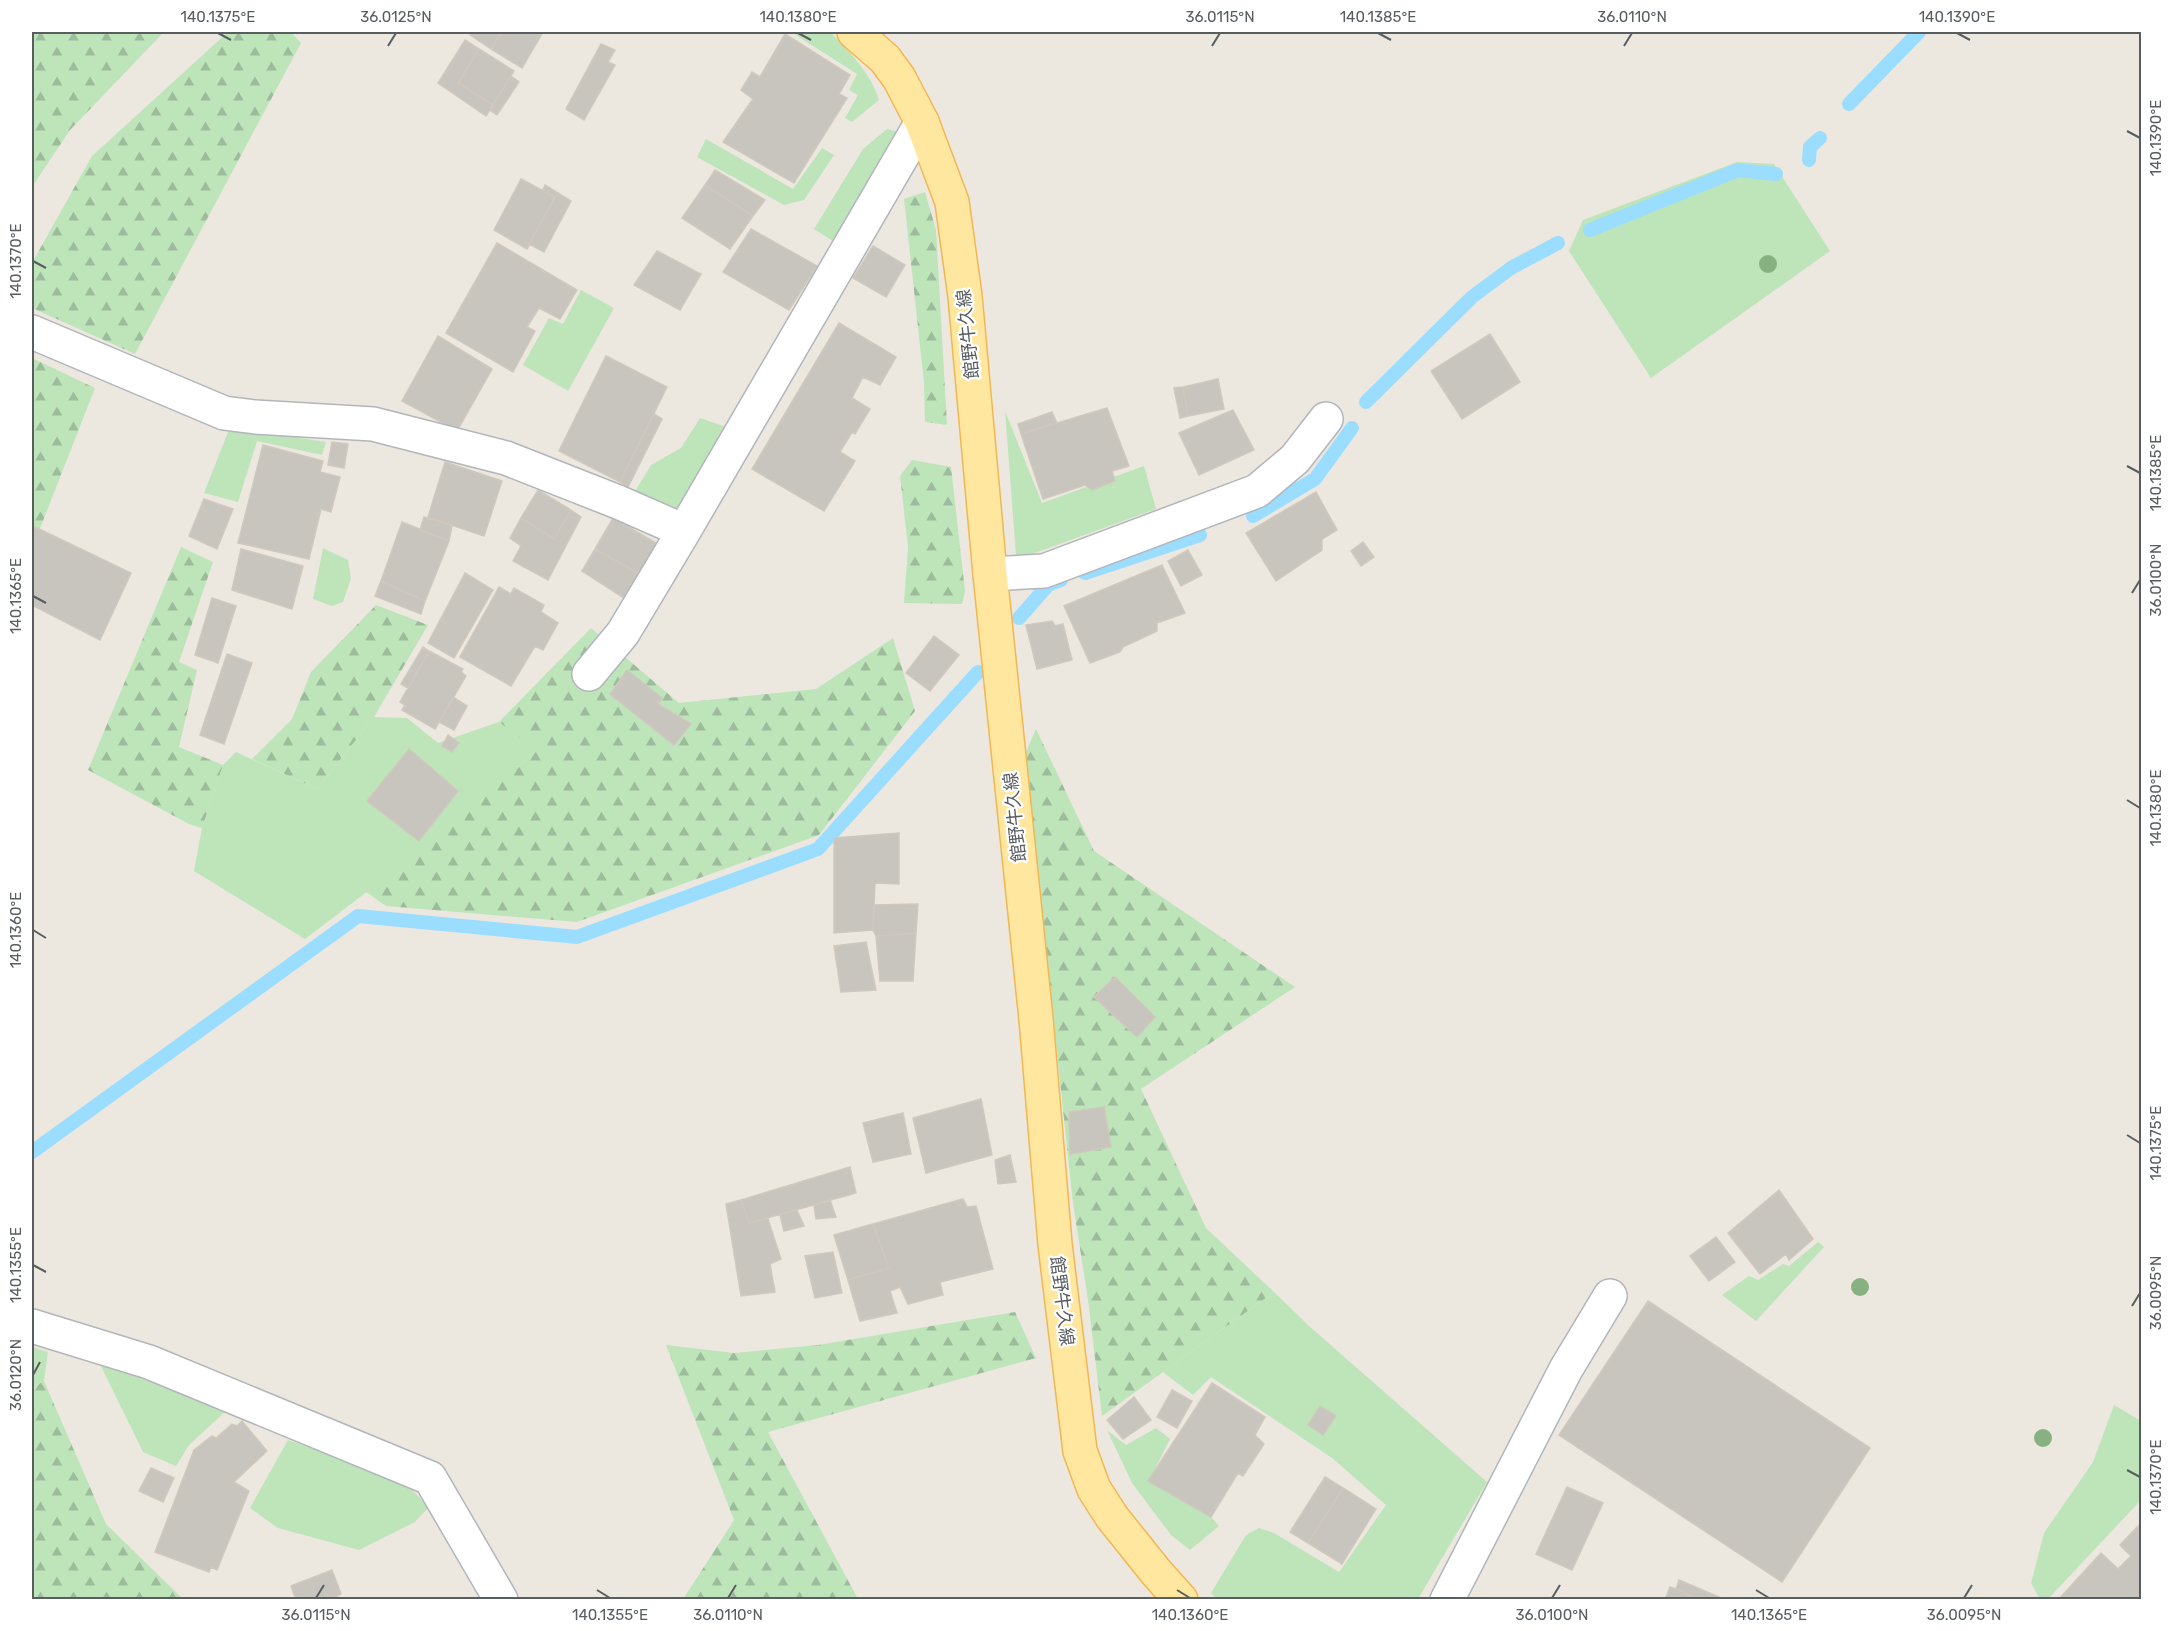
<svg xmlns="http://www.w3.org/2000/svg" width="2173" height="1631" viewBox="0 0 2173 1631" font-family="Rubik,'Noto Sans JP',sans-serif">
  <style>
    .green { fill: #bee4ba }
    .forest { fill: url(#forest-firs) }
    .lines { fill: none; stroke-linecap: round; stroke-linejoin: round }
    .stream { stroke: #9bddff; stroke-width: 14 }
    .building { fill: #c8c5be; stroke: #d0c8bd; stroke-width: 1.5 }
    .minor-casing { stroke: #b2b6ba; stroke-width: 36 }
    .major-casing { stroke: #f2b652; stroke-width: 36 }
    .minor { stroke: #fff; stroke-width: 33 }
    .major { stroke: #ffe7a0; stroke-width: 33 }
    .tree { fill: #88b181 }
    .ticks { fill: none; stroke: #585d60; stroke-width: 2 }
    .labels { text-anchor: middle; dominant-baseline: central; stroke-width: 4.5; stroke-linejoin: round; paint-order: stroke }
    .street-label { font-size: 18px; fill: #585d60; stroke: #fff }
    .neatline { fill: none; stroke: #585d60; stroke-width: 2 }
    .ticks-label { font-size: 15px; text-anchor: middle; fill: #585d60 }
  </style>
  <defs>
    <pattern id="forest-firs" width="22" height="20" patternUnits="userSpaceOnUse" patternTransform="scale(1.5)"><rect width="22" height="20" fill="#bee4ba"/><path d="M5 1l3.5 6h-7zM16 11l3.5 6h-7z" fill="#9dbc9b"/></pattern>
  </defs>
  <rect width="100%" height="100%" fill="#ece8df"/>
  <path class="green" d="M791,32h39c19,19 41,41 49,68l-27,22 -7,-4 13,-23 -9,-5 8,-16z
    M887,129l11,3 -65,109 -19,-12 49,-80z
    M706,139l87,50 29,-41 12,7 -30,45 -20,5 -87,-48z
    M1737,162l37,2 56,87 -179,127 -82,-127 14,-31z
    M581,290l33,18 -46,83 -45,-26 26,-47 14,6z
    M1005,411l37,92 102,-37 12,43 -124,45 -16,1z
    M700,418l26,9 -47,82 -45,-16 17,-28 30,-17z
    M230,427l96,15 -4,13 -65,-14 -19,61 -34,-9z
    M323,548l25,12 3,18 -8,24 -11,4 -19,-7z
    M374,717l33,1 31,25 61,-21 39,28 -149,125 -84,64 -111,-68 8,-43 21,-63 13,-13 81,37z
    M1818,1242l6,5 -68,74 -34,-26 27,-19 9,4 25,-16 6,2z
    M1274,1292l35,34 178,156 -69,117h-201l-6,-6 35,-58 13,-7 15,5 65,39 47,-67 -54,-47 -121,-81 -18,18 -30,-23z
    M32,1347l16,5 -4,29 -12,7z
    M99,1362l127,49 -37,34 -13,21 -33,-14z
    M2114,1405l27,16v79l-93,99h-8l-9,-16 13,-50 49,-71z
    M1156,1428l14,11 -21,42 62,36 8,9 -29,24 -19,-15 -39,-52 -25,-53 19,15z
    M288,1440l114,40 27,27 -14,15 -56,28 -81,-22 -28,-20z"/>
  <path class="forest" d="M32,32h132l-94,98 -38,57z
    M228,32h63l10,11 -166,311 -103,-46v-45l60,-107z
    M925,192l11,38 11,195 -22,-3 -1,-40 -20,-183z
    M32,358l63,30 -63,161z
    M912,460l39,7 14,124 -3,13 -58,-1 4,-56 -8,-71z
    M181,547l32,15 -34,100 18,8 -18,77 44,18 -21,63 -13,-4 -101,-54z
    M376,605l52,20 -54,92 -57,72 -65,-30 40,-40 19,-47z
    M591,628l88,75 137,-14 77,-51 22,73 -96,124 -242,87 -191,-16 -20,-14 171,-141 -38,-29z
    M1036,729l58,122 201,136 -154,102 65,139 68,64 -172,124 -14,-116 -15,-97 -48,-449z
    M1015,1312l21,46 -268,74 90,167h-177l3,-1 50,-78 -68,-175 68,8 84,-8z
    M44,1381l62,143 77,75h-151v-211z"/>
  <g class="lines">
    <path class="stream" d="M1849,104l70,-72
      M1809,160l1,-13 10,-9
      M1590,230l148,-60 38,4
      M1366,402l106,-105 39,-29 47,-25
      M1253,516l62,-37 37,-51
      M1085,573l115,-38
      M1019,618l30,-34 12,-4
      M32,1152l326,-236 219,21 241,-88 160,-177"/>
  </g>
  <path class="building" d="M473,32h29l-11,17 -21,-14z
    M502,32h41l-21,36 -31,-19z
    M785,34l65,41 -11,19 8,4 -53,85 -71,-41 30,-43 -12,-9 11,-18 8,5z
    M465,40l14,9 -21,34 35,22 -7,11 -48,-33z
    M601,44l14,6 -7,12 7,3 -31,55 -18,-11z
    M479,49l35,22 -21,34 -35,-22z
    M511,76l8,6 -22,33 -7,-5z
    M715,170l50,30 -12,16 -48,-31z
    M521,179l34,18 -28,52 -33,-19z
    M545,185l26,16 -27,51 -15,-8 26,-47 -13,-6z
    M705,185l48,31 -23,33 -48,-31z
    M751,229l66,37 -28,44 -66,-38z
    M497,243l80,47 -17,29 -21,-11 -12,19 8,4 -22,41 -67,-39z
    M873,246l32,19 -19,32 -33,-19z
    M657,251l44,23 -21,36 -46,-25z
    M839,323l57,34 -16,28 -17,-8 -11,21 18,11 -15,25 -3,-2 -12,20 15,9 -31,50 -72,-42z
    M1490,334l30,48 -58,37 -31,-48z
    M438,336l54,33 -35,62 -55,-30z
    M606,356l61,31 -47,95 -61,-31z
    M1218,379l6,30 -36,7 -5,-29z
    M1183,387l5,29 -8,2 -6,-30z
    M1107,408l22,58 -17,5 3,10 -23,9 -7,-5 -42,14 -22,-65z
    M1233,410l21,40 -55,25 -20,-42z
    M1052,412l5,11 -36,11 -3,-10z
    M654,414l8,5 -34,68 -8,-5z
    M332,442l16,2 -4,24 -16,-3z
    M263,445l60,16 -3,11 20,5 -9,35 -10,-3 -12,50 -71,-16z
    M445,462l57,19 -18,55 -56,-19z
    M538,490l33,20 -17,29 -33,-21z
    M1316,492l21,38 -15,9v11l-46,31 -30,-48z
    M204,499l29,10 -16,40 -28,-13z
    M571,510l10,7 -33,63 -35,-19 8,-15 -11,-8 11,-20 33,21z
    M424,517l28,9 -3,15 -29,-11z
    M613,518l50,29 -18,30 -50,-28z
    M402,522l47,19 -24,60 -44,-20z
    M33,526l98,47 -31,67 -68,-35z
    M1363,542l11,15 -13,9 -10,-15z
    M241,549l62,17 -11,43 -60,-19z
    M595,549l50,28 -18,23 -45,-29z
    M1188,550l14,25 -21,11 -13,-25z
    M1162,565l23,48 -28,10v8l-34,16 -3,5 -30,11 -26,-57z
    M465,573l28,17 -39,68 -26,-15z
    M381,581l44,20 -4,13 -46,-18z
    M499,587l12,7 3,-6 30,17 -3,7 17,11 -15,27 -8,-4 -24,40 -51,-29z
    M212,598l24,8 -18,57 -23,-8z
    M1052,621l3,5 8,-2 9,36 -35,9 -11,-44z
    M934,636l25,19 -29,36 -24,-18z
    M423,647l6,4 -21,37 -7,-4z
    M429,651l34,18 -2,3 5,4 -31,53 -33,-19 3,-5 -5,-3z
    M227,654l25,9 -28,81 -24,-9z
    M627,670l35,28 -4,6 33,20 -17,21 -64,-51z
    M453,697l14,9 -13,24 -15,-8z
    M448,735l11,8 -7,9 -10,-6z
    M409,749l49,42 -39,50 -52,-40z
    M899,833v51l-24,-1 -2,47 -39,3v-95z
    M918,904l-2,29 -40,3 -3,-6 1,-25z
    M916,933l-3,48h-33l-4,-45z
    M866,942l10,48 -35,2 -7,-46z
    M1115,977l40,40 -18,20 -43,-40z
    M981,1099l11,56 -66,18 -13,-55z
    M1104,1107l7,40 -41,7 -1,-42z
    M903,1113l8,41 -38,8 -10,-39z
    M1010,1155l6,27 -18,2 -3,-24z
    M850,1167l6,26 -107,30 -8,-23z
    M1779,1190l34,49 -24,21 -3,-6 -26,20 -32,-41z
    M963,1199l4,8 9,-1 17,63 -53,13 3,13 -35,9 -8,-17 -10,4 7,22 -37,8 -12,-41 41,-12 -16,-44z
    M741,1200l8,23 19,-4 13,40 -11,5 5,28 -34,4 -15,-92z
    M830,1200l6,17 -20,2 -2,-14z
    M797,1210l7,16 -20,5 -4,-16z
    M873,1224l16,44 -41,12 -14,-45z
    M1716,1237l19,25 -26,19 -19,-25z
    M833,1252l9,41 -27,5 -10,-42z
    M1648,1301l222,147 -88,134 -223,-147z
    M1212,1383l53,34 -10,18 9,9 -21,32 -5,-3 -27,44 -63,-36z
    M1172,1390l20,11 -15,27 -20,-11z
    M1134,1397l17,23 -28,19 -16,-19z
    M1320,1406l16,10 -13,19 -15,-10z
    M242,1421l25,30 -33,31 15,9 -32,79 -6,-3 -2,5 -54,-20 39,-102 18,-14 4,2 16,-14 5,2z
    M151,1468l23,10 -11,24 -24,-11z
    M1325,1477l18,11 -35,55 -18,-11z
    M1567,1487l36,16 -31,67 -36,-16z
    M1343,1488l33,21 -34,55 -34,-21z
    M2142,1522v78h-84l43,-47 17,16 13,-13 -11,-11z
    M332,1570l9,24 -10,6h-35l-5,-14z
    M1679,1580l47,20h-26l-24,-11z
    M1670,1587l6,2 24,11h-35z"/>
  <g class="lines">
    <g class="minor-casing">
      <path id="minor" d="M32,332l192,81 31,4 118,7 133,34 112,44 66,29 238,-409
        M990,574l54,-3 213,-80 38,-32 31,-40
        M589,674l34,-41 61,-102
        M32,1326l117,36 281,116 71,122
        M1447,1600l119,-231 44,-73"/>
    </g>
    <g class="major-casing">
      <path id="major" d="M854,32l31,27 14,19 23,44 30,80 13,94 25,278 46,445 19,225 25,207 14,38 18,28 44,55 25,28"/>
    </g>
    <use href="#minor" class="minor"/>
    <use href="#major" class="major"/>
  </g>
  <g class="tree">
    <circle cx="1768" cy="264" r="9"/>
    <circle cx="1860" cy="1287" r="9"/>
    <circle cx="2043" cy="1438" r="9"/>
  </g>
  <path class="ticks" d="M218,33l13,7M798,33l13,7M1378,33l13,7M1957,33l13,7M388,46l8,-13M1212,46l8,-13M1624,46l8,-13M2127,131l13,7M33,261l13,7M2127,466l13,7M2132,593l8,-13M33,596l13,7M2127,800l13,8M33,930l13,8M2127,1135l13,8M33,1265l13,7M2132,1306l8,-13M33,1375l7,-13M2127,1470l13,7M597,1590l13,8M1177,1590l13,8M1756,1590l13,8M316,1598l8,-13M728,1598l8,-13M1552,1598l8,-13M1964,1598l8,-13"/>
  <g class="labels">
    <g class="street-label">
      <text transform="translate(968 334) rotate(-96)">館野牛久線</text>
      <text transform="translate(1015 817) rotate(-96)">館野牛久線</text>
      <text transform="translate(1062 1301) rotate(83)">館野牛久線</text>
    </g>
  </g>
  <rect width="2173" height="1631" fill="none" stroke="#ffffff" stroke-width="66"/>
  <rect x="33" y="33" width="2107" height="1565" class="neatline"/>
  <g class="ticks-label">
    <text x="218" y="22">140.1375°E</text>
    <text x="396" y="22">36.0125°N</text>
    <text x="798" y="22">140.1380°E</text>
    <text x="1220" y="22">36.0115°N</text>
    <text x="1378" y="22">140.1385°E</text>
    <text x="1632" y="22">36.0110°N</text>
    <text x="1957" y="22">140.1390°E</text>
    <text transform="translate(2156 138) rotate(-90)" y="5">140.1390°E</text>
    <text transform="translate(16 261) rotate(-90)" y="5">140.1370°E</text>
    <text transform="translate(2156 473) rotate(-90)" y="5">140.1385°E</text>
    <text transform="translate(2156 580) rotate(-90)" y="5">36.0100°N</text>
    <text transform="translate(16 596) rotate(-90)" y="5">140.1365°E</text>
    <text transform="translate(2156 808) rotate(-90)" y="5">140.1380°E</text>
    <text transform="translate(16 930) rotate(-90)" y="5">140.1360°E</text>
    <text transform="translate(2156 1143) rotate(-90)" y="5">140.1375°E</text>
    <text transform="translate(16 1265) rotate(-90)" y="5">140.1355°E</text>
    <text transform="translate(2156 1293) rotate(-90)" y="5">36.0095°N</text>
    <text transform="translate(16 1375) rotate(-90)" y="5">36.0120°N</text>
    <text transform="translate(2156 1477) rotate(-90)" y="5">140.1370°E</text>
    <text x="316" y="1620">36.0115°N</text>
    <text x="610" y="1620">140.1355°E</text>
    <text x="728" y="1620">36.0110°N</text>
    <text x="1190" y="1620">140.1360°E</text>
    <text x="1552" y="1620">36.0100°N</text>
    <text x="1769" y="1620">140.1365°E</text>
    <text x="1964" y="1620">36.0095°N</text>
  </g>
</svg>
